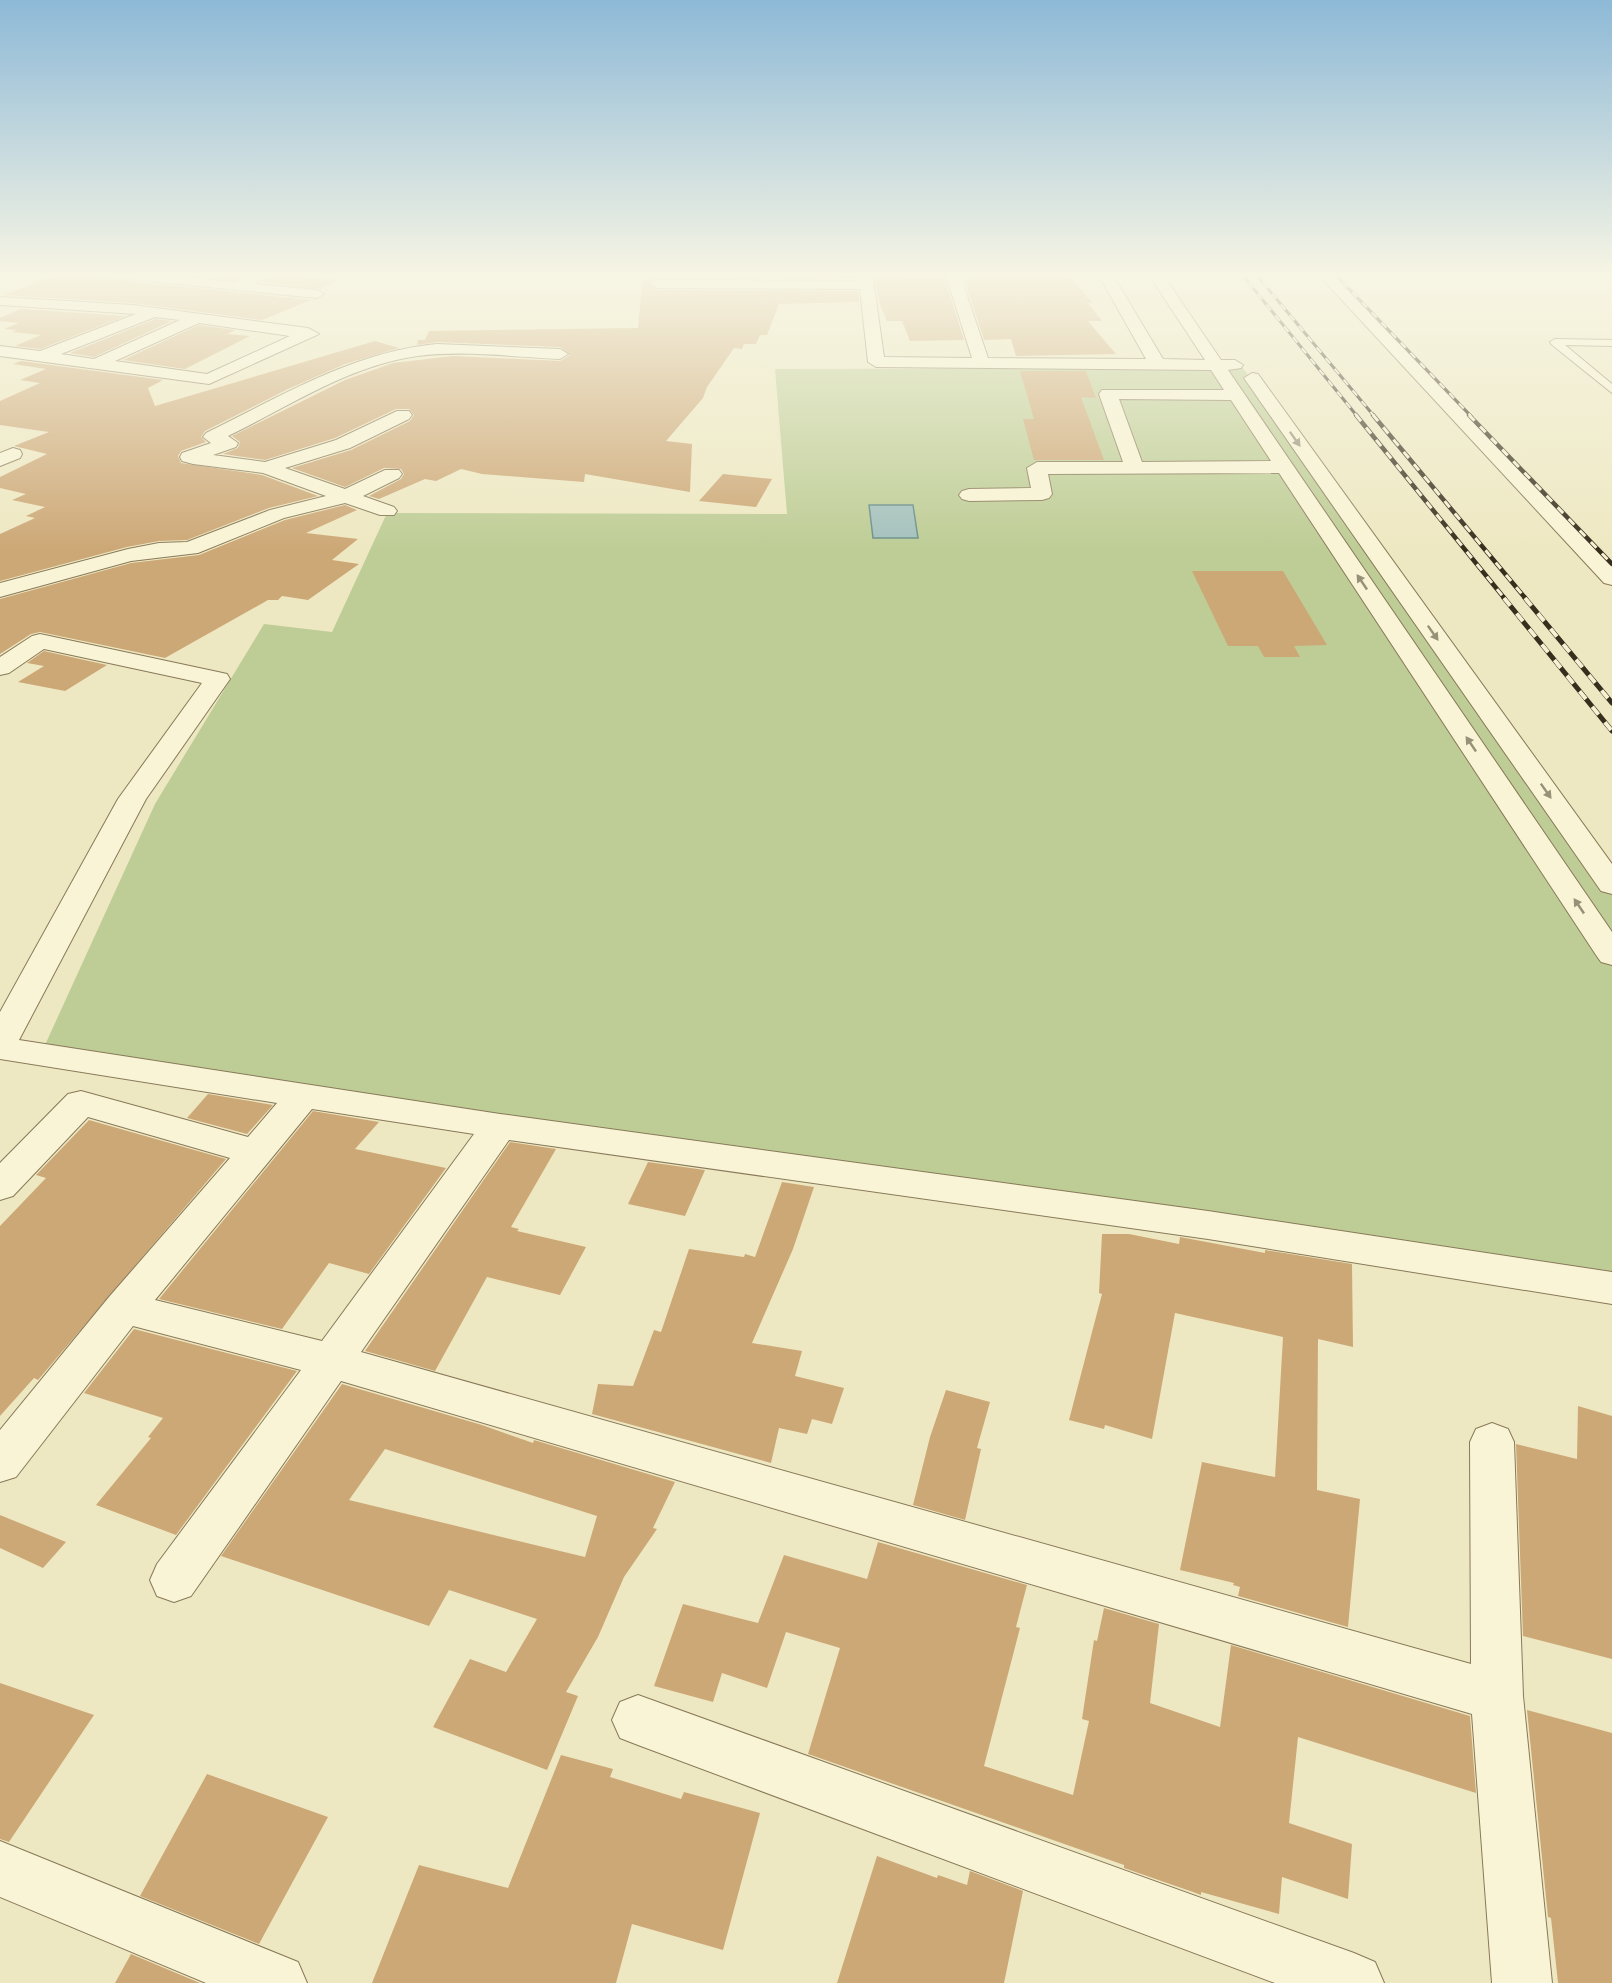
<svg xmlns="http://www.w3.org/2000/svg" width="1612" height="1983" viewBox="0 0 1612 1983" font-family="'Crimson Pro',serif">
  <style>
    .green { fill: #becd96 }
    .water { fill: #a4c1bd; stroke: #6b8f8b; stroke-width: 1.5 }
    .building { fill: #cda877; fill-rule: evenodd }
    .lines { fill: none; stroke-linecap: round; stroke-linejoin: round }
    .lane-casing { stroke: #887959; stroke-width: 2 }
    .street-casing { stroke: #887959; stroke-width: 2 }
    .lane { fill: #f9f4d5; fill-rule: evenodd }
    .street { fill: #f9f4d5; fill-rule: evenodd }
    .rail-far2-casing { stroke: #382e1d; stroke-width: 3 }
    .rail-far1-casing { stroke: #382e1d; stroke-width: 4.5 }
    .rail-casing { stroke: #382e1d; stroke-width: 5 }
    .rail-far2 { stroke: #f6f1d2; stroke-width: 2; stroke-dasharray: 7; stroke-linecap: butt }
    .rail-far1 { stroke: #f6f1d2; stroke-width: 3; stroke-dasharray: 8; stroke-linecap: butt }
    .rail { stroke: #f6f1d2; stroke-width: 4; stroke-dasharray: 10; stroke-linecap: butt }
    .oneway { fill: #989179 }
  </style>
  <rect width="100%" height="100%" fill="#eee8c2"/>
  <path class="green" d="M1243,368l369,519v414l-1567,-256 110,-241 109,-180 68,8 55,-119 400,1 -12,-145z"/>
  <path class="water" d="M869,505h44l5,33h-45z"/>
  <path class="building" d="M63,272h27l9,6 212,22 -49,20 -129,-17 -129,-8z
    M154,272h99l-19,8z
    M278,272h39l-12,5 33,3 -18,9 -58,-7z
    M643,272h213v7l-199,-1 -9,5 9,7 201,1 1,11 -80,2 -12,31h-7l-4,9h-12l-2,5 -8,-1 -27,39 -4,11 -37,43 26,3 -2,48 -105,-18 -1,8 -102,-8 -21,-5 -25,12 -11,-2 -46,20 -10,-3 32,-17 3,-5 -3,-5 -17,-1 -39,19 -53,-19 59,-18 59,-29 4,-6 -5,-6h-13l-61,29 -70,22 -42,-6 15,-6 2,-6 -8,-6 113,-56 48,-17 60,-7 107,5 10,-6 -10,-8 -123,-5 -20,3 1,-5h7l4,-9 209,-3z
    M874,272h35l3,4h32l20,64 -54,1 -8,-20h-15l-8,-19z
    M982,272h85l25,31h-4l14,18h-14l28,33 -100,2 -5,-17 -27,1 -21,-65h21z
    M21,309l105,7 -86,33 -25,-3 26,-11 -29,-3 4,-2 -12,-1 15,-6 -19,-2v-3z
    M155,319l17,2 -78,36 -24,-4z
    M199,325l36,5 -8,4 23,2 -65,33 -62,-9z
    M375,341l24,7 -54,16 -57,25 -83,42 -4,6 5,5 -25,9 -3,5 3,7 81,12 56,21 -49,12 -82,32 -28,1 -32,6 -127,34v-47l35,-16 -9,-2 19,-9 -33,-7 14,-6 -26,-6v-11l47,-23 -33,-8 35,-14 -49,-7v-24l40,-18 -20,-3 26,-11 -33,-5 8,-3 142,19 -15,8 7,18z
    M1020,371h66l10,27 -15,-1 23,63h-70l-11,-41h11z
    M723,474l49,5 -16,28 -57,-6z
    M345,505l12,5 -51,23 52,6 -26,21 27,4 -51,36 -26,-4 -4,4h-10l-103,58 -125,-26 -9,2 -31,20v-55l131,-36 68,-8 86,-35z
    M1192,571h91l44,74 -33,1 6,11h-36l-6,-11h-30z
    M44,651l63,14 -42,26 -47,-9 26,-16 -17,-3z
    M208,1094l65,11 -26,29 -60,-16z
    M313,1111l66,11 -24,27 91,19 -77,106 -40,-11 -47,66 -123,-30z
    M89,1120l137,39 -188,221 -4,-2 -34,38v-190l46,-48 -10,-3z
    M510,1142l46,7 -45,78 8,2 -2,2 69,16 -26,48 -73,-18 -52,94 -70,-20z
    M648,1162l57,8 -20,46 -57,-12z
    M782,1182l32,5 -21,62 -41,94 50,8 -7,25 49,12 -12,36 -20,-5 -5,15 -28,-6 -8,35 -179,-49 6,-30 35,2 21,-56 7,2 28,-83 55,8 1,-3 10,3z
    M1102,1234h27l50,10 1,-7 85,16v-3l87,14 1,83 -35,-8 -1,151 43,9 -12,128 -110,-31 2,-9 -7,-2 1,-2 -54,-13 22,-108 73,15 8,-140 -108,-24 -23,126 -47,-14 -1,4 -35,-9 33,-126 -3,-1z
    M134,1329l163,42 -121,164 -80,-30 55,-67 -3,-1 15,-19 -79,-25z
    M342,1384l140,41 51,18 1,-3 141,42 -22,46 4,1 -33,48 -26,60 -32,55 12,4 -31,74 -114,-43 37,-68 36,13 31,-53 -88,-29 -20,36 -208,-70zM385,1449l212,67 -12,41 -236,-57z
    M946,1390l44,12 -13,46 4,1 -16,71 -52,-15 17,-68z
    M1578,1406l34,10v243l-89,-23 -7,-192 61,15z
    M0,1515l66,27 -23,26 -43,-20z
    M878,1542l149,43 -11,42 4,1 -36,138 89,29 16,-74 -7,-2 12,-79 3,1 7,-33 55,16 -9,79 70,24 11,-82 239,71 6,77 -178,-56 -9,86 63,21 -4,55 -66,-22 -3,37 -78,-22v3l-8,-3 -69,-24v-3l-316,-111 32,-106 -54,-16 -19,56 -45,-15 -9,29 -59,-16 29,-82 75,19 26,-68 83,24z
    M0,1683l94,32 -85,127 -9,-3z
    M1527,1710l85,23v250h-54l-7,-65 -3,-1z
    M561,1755l52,14 -3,8 71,22 3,-7 76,21 -37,137 -91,-26 -16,59h-244l47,-118 89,23z
    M207,1774l121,43 -69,127 -119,-48z
    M877,1856l60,22 1,-3 29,10 3,-14 53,20 -19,92h-167z
    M131,1954l69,29h-85z"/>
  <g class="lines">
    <g class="lane-casing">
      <path id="lane" d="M1555,339l57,1v6l-47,-1 47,39v9l-61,-49 -1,-2z"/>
    </g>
    <g class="street-casing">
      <path id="street" d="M92,272h43l99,10 24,-10h18l-22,12 63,6 7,4 -7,4 -218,-22z
        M858,272h14l12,85 88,1 -27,-86h14l29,86 158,1 -49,-87h14l52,87 42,1 -58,-88h14l60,88h14l8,5 -2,3 -13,2 384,562v33l-11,-3 -5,-7 -317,-482 -231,1 4,20 -3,4 -7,2 -73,1 -7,-2 -3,-4 3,-4 7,-2 62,-1 -4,-20 10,-6h86l-24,-68 3,-4h122l-13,-20 -335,-3 -8,-5 -8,-73 -203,-1 -7,-4 7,-4 202,1zM1119,399l112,1 40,61 -129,1z
        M1316,272h14l282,293v20l-8,-2z
        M0,297l133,8 175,23 11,6 -110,50 -209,-28v-10l40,5 96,-37 -136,-9zM155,317l25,3 -86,39 -33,-5zM199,323l91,13 -83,38 -92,-13z
        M437,344l123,5 8,5 -8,5c-47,-2 -95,-9 -142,-3 -68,9 -130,51 -190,80l10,7 -2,4 -23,8 52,7 71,-22 61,-29h12l3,4 -3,4 -59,29 -65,20 60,21 40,-19h14l3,4 -3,4 -36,18 31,11 3,4 -3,4h-14l-35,-12 -61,15 -86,35 -67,8 -131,36v-14l128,-34 31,-6 28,-1 83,-32 56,-14 -63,-23 -70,-9 -11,-3 -2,-4 2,-4 29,-10 -8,-6 3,-4c74,-36 146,-81 231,-89z
        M1252,373l6,1 354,490v30l-11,-3 -357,-513z
        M13,448l7,2 2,4 -2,4 -20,8v-13z
        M40,634l178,38 9,2 3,5 -84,120 -127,241 481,74 708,97 404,61v32l-404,-65 -699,-99 -148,212 1110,312 -1,-222 6,-13 16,-6 16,6 6,13 9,254 29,287h-60l-20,-269 -1131,-333 -150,215 -17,6 -17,-6 -7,-16 7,-16 144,-194 -168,-44 -117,151 -16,5v-52l109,-133 121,-139 -142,-41 -75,79 -13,4v-37l68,-69 13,-3 167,46 29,-34 -277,-44v-47l118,-213 84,-116 -158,-34 -35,24 -9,2v-18l32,-21zM312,1109l162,25 -152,207 -167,-41z
        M638,1695l716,258 21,9 9,21h-109l-637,-238 -18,-7 -8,-18 8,-18z
        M0,1841l298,121 9,21h-101l-206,-86z"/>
    </g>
    <use href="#lane" class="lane"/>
    <use href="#street" class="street"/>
    <g class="rail-far2-casing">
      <path id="rail-far2" d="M1240,272l117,144
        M1254,272l120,144
        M1333,272l138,144"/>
    </g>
    <g class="rail-far1-casing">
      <path id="rail-far1" d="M1356,415l149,184
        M1373,415l153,184
        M1469,415l143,149"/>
    </g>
    <g class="rail-casing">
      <path id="rail" d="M1504,598l108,133
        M1525,598l87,105"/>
    </g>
    <use href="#rail-far2" class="rail-far2"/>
    <use href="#rail-far1" class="rail-far1"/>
    <use href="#rail" class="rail"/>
  </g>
  <defs><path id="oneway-solid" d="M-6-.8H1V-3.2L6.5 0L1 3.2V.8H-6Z" transform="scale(1.5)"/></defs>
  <g class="oneway">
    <use href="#oneway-solid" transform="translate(1295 439) rotate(55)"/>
    <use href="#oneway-solid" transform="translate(1362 582) rotate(-124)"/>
    <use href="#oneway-solid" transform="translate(1433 633) rotate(55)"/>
    <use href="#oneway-solid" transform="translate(1471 744) rotate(-124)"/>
    <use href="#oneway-solid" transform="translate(1546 791) rotate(55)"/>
    <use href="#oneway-solid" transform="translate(1579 906) rotate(-124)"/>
  </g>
  <linearGradient id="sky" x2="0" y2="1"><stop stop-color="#8db9d7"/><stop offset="0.5" stop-color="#f7f5e4"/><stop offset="1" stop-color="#f7f5e4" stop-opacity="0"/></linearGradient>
  <rect width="1612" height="549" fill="url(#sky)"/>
</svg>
